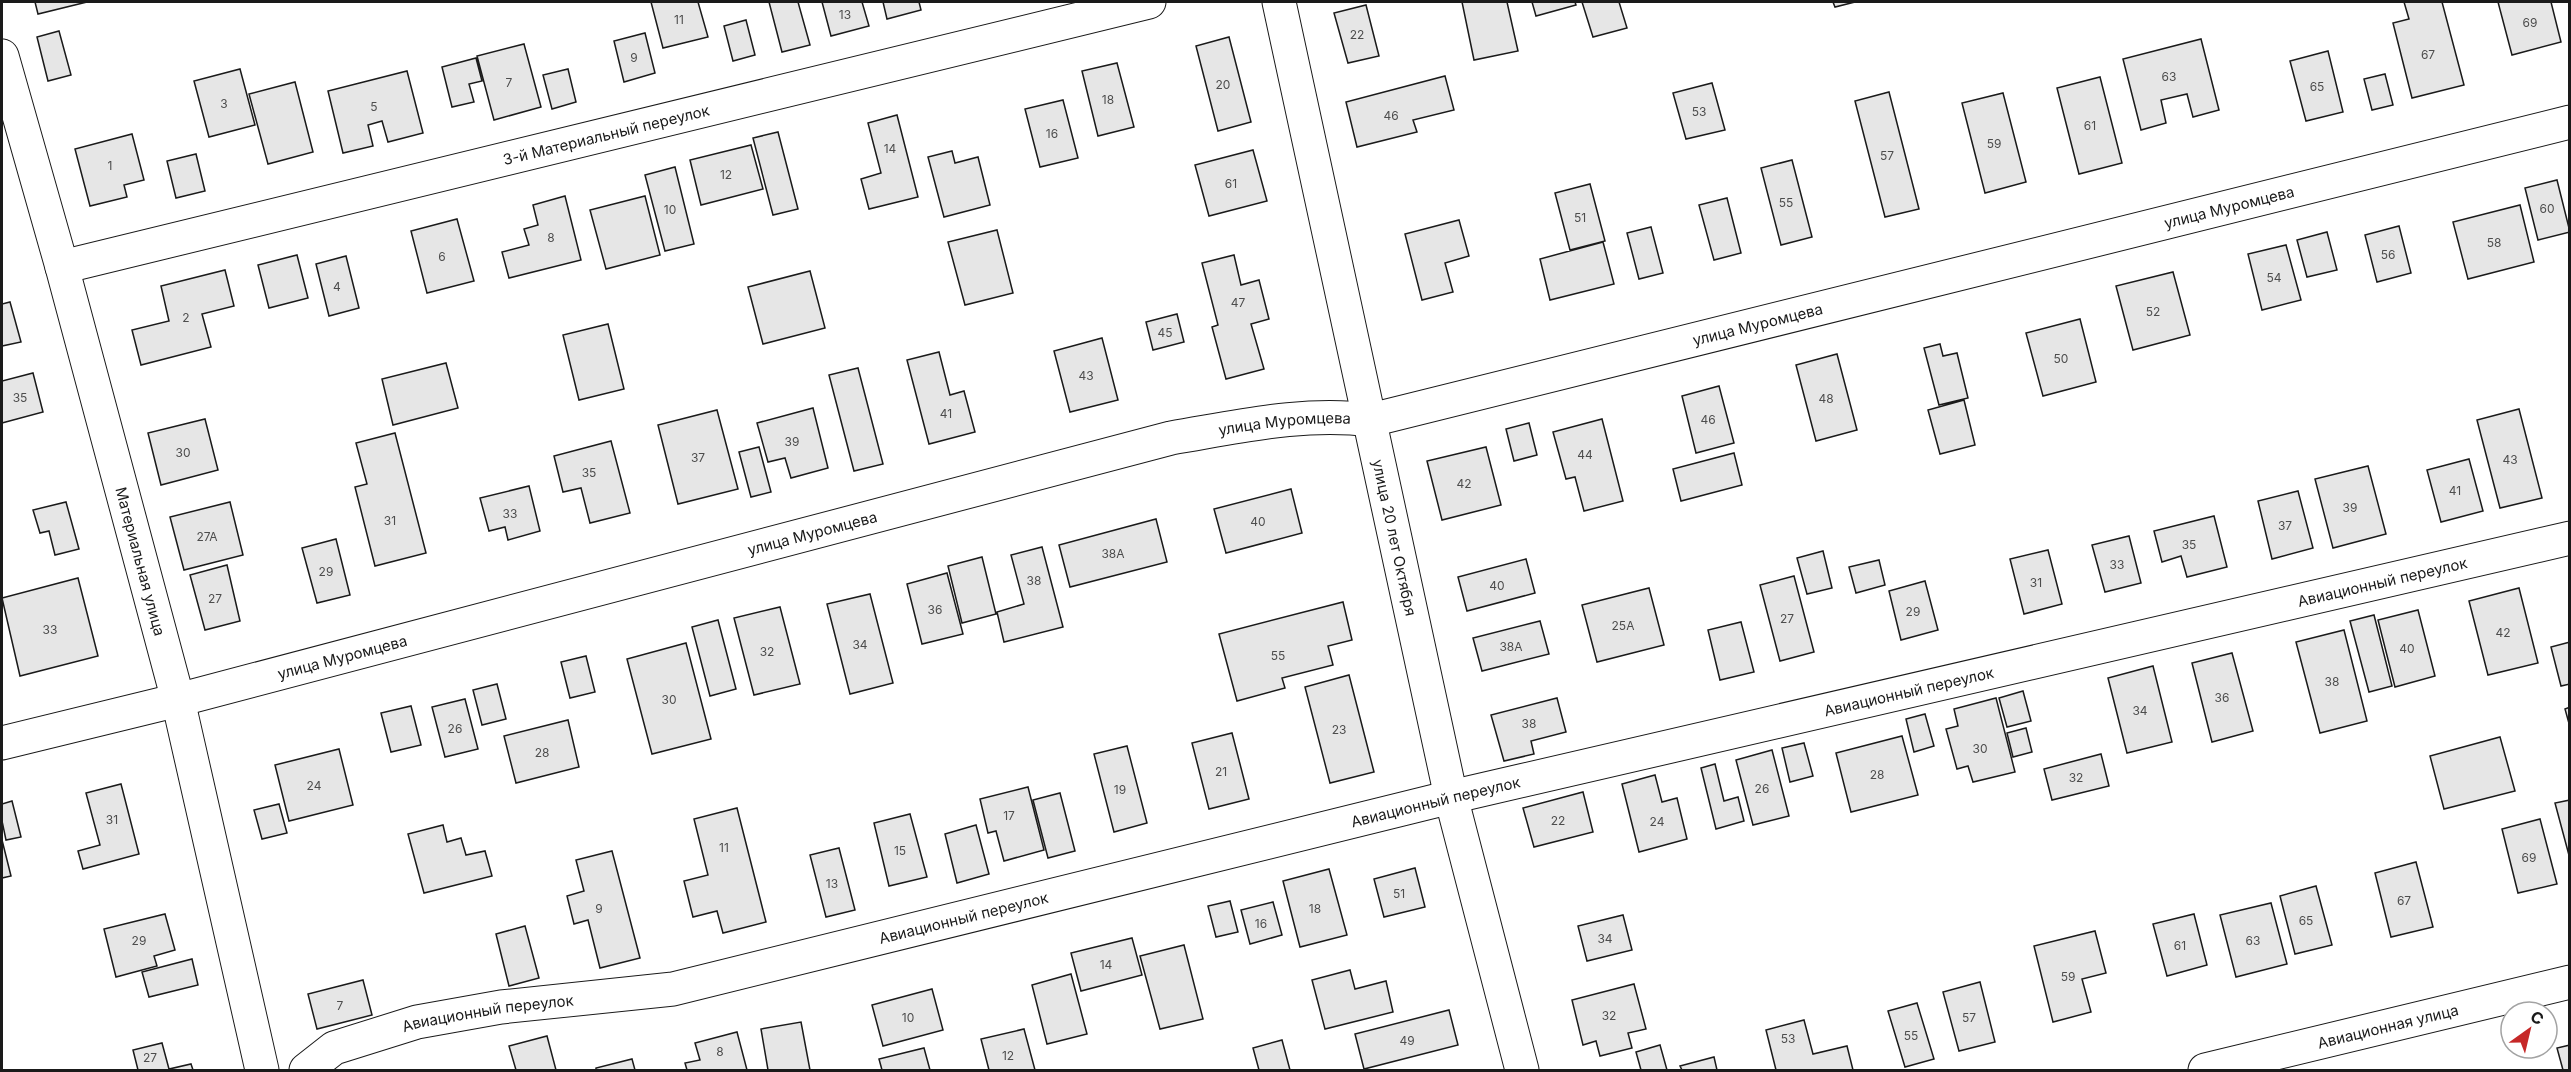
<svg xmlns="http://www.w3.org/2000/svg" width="2571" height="1072" viewBox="0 0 2571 1072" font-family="Inter,sans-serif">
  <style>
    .building { fill: #e6e6e6; stroke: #1a1a1a; stroke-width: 1.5 }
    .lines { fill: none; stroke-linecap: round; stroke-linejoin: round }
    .minor-casing { stroke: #1a1a1a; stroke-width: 35 }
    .major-casing { stroke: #1a1a1a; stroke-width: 35 }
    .minor { stroke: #fff; stroke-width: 33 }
    .major { stroke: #fff; stroke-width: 33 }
    .labels { text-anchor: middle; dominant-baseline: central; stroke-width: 4.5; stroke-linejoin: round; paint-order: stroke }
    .number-label { font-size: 12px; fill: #4d4d4d }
    .street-label { font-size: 15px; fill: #1a1a1a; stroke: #fff }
  </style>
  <rect width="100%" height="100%" fill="#fff"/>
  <path class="building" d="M35,2h52l-49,12z
    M651,2h47l10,35 -45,11z
    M769,2h29l12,43 -28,7z
    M822,2h40l7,24 -38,10z
    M883,2h36l2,8 -34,9z
    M1462,2h45l11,49 -44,9z
    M1532,2h43l1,3 -40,11z
    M1582,2h37l8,26 -34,9z
    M1833,2h22l-20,5z
    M2404,2h38l22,83 -52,13 -19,-75 16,-4z
    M2498,2h53l10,40 -49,13z
    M1366,5l13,51 -31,7 -14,-50z
    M746,20l9,35 -22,6 -9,-35z
    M59,31l12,44 -23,6 -11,-44z
    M645,33l10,40 -31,9 -10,-41z
    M1229,37l22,85 -33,9 -22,-85z
    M2201,39l18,71 -26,7 -6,-23 -26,6 5,23 -25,7 -18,-71z
    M524,44l17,63 -47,13 -17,-64z
    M2328,51l15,61 -37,9 -16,-60z
    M476,58l6,23 -13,3 5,18 -22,5 -10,-40z
    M1117,63l17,64 -36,9 -16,-65z
    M240,69l15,56 -46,12 -15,-56z
    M568,69l8,33 -24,7 -9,-34z
    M407,71l16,62 -35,9 -6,-21 -14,4 5,21 -30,7 -15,-62z
    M2385,74l8,31 -21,5 -8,-31z
    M1445,76l9,34 -41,10 4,12 -60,15 -11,-45z
    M2100,77l22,86 -43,11 -22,-86z
    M295,82l18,70 -45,12 -19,-70z
    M1712,83l13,47 -39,9 -13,-46z
    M1889,92l30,117 -34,8 -30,-116z
    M2003,93l23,89 -41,11 -23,-90z
    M1063,100l15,58 -38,9 -15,-58z
    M897,115l21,82 -49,12 -8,-30 20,-6 -13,-50z
    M778,132l20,77 -25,6 -20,-77z
    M132,134l12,46 -20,5 3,12 -37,9 -15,-57z
    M751,145l12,44 -62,16 -11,-45z
    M1253,150l14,51 -58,15 -14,-51z
    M952,151l3,12 23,-6 12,48 -46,12 -16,-60z
    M196,154l9,37 -29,7 -9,-37z
    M1792,160l20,77 -31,8 -20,-77z
    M675,167l19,77 -29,7 -20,-76z
    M2557,180l13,52 -32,8 -13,-52z
    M1590,184l15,57 -35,9 -15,-57z
    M565,196l16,64 -72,18 -7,-26 27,-7 -5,-16 14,-4 -5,-20z
    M645,196l15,59 -54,14 -16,-59z
    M1727,198l14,55 -27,7 -15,-55z
    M2520,205l14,57 -66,17 -15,-57z
    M457,219l17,62 -47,12 -16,-62z
    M1459,220l10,36 -24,7 8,29 -31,8 -17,-66z
    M2399,226l12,47 -34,9 -12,-47z
    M1651,227l12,46 -24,6 -12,-46z
    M997,230l16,63 -48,12 -17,-63z
    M2327,232l10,38 -30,7 -10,-37z
    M1603,242l11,42 -64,16 -10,-41z
    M2286,245l15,55 -39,10 -14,-56z
    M297,255l11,43 -39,10 -11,-43z
    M1234,255l7,30 18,-5 10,39 -18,5 13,45 -38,10 -14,-52 6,-2 -16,-62z
    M346,256l13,52 -30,8 -13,-52z
    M225,270l9,36 -32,8 9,33 -70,18 -9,-35 37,-9 -8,-35z
    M810,271l15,57 -62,16 -15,-57z
    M2173,272l17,63 -57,15 -17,-64z
    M10,302l11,40 -19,4v-42z
    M1177,314l7,28 -31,8 -7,-28z
    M2080,319l16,63 -53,14 -17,-63z
    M608,324l16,65 -45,11 -16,-65z
    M1102,338l16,62 -48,12 -16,-61z
    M1940,344l3,12 14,-3 11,45 -29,7 -15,-57z
    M939,352l11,43 14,-4 11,41 -46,12 -22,-84z
    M1837,354l20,76 -41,11 -20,-76z
    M446,363l12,45 -65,17 -11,-46z
    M858,368l25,96 -29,7 -25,-96z
    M33,373l10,39 -41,11v-42z
    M1719,386l15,57 -38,10 -14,-57z
    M1964,400l11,45 -35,9 -12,-44z
    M813,408l15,60 -37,10 -6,-20 -17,4 -11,-39z
    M2519,409l23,89 -42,10 -23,-88z
    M717,410l21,79 -60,15 -20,-79z
    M205,419l13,51 -57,15 -13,-52z
    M1602,419l21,82 -39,10 -9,-34 -9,2 -13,-47z
    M1529,423l8,32 -23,6 -8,-32z
    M395,433l31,120 -51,13 -20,-79 12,-3 -11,-41z
    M611,441l19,72 -40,10 -9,-35 -18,4 -9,-36z
    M759,447l12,45 -20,5 -12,-45z
    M1486,447l15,58 -59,15 -15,-59z
    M1734,453l8,32 -61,16 -8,-32z
    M2469,459l14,52 -42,11 -14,-52z
    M2368,466l18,68 -53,14 -18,-69z
    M529,486l11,45 -32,9 -3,-13 -16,4 -9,-33z
    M1291,489l11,44 -76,20 -12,-44z
    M2298,491l15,57 -41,11 -14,-58z
    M66,502l13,47 -24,6 -6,-24 -9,2 -7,-23z
    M230,502l13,53 -59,15 -14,-53z
    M2214,516l13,51 -40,10 -6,-21 -19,6 -8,-31z
    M1156,519l11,43 -97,25 -11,-42z
    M2129,536l12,47 -36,9 -13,-47z
    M336,539l14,56 -33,8 -15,-55z
    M1042,547l21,80 -59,15 -7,-30 27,-8 -13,-49z
    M2048,550l14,54 -38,10 -14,-55z
    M1823,551l9,37 -25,6 -10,-36z
    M982,557l14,57 -34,9 -14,-57z
    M1526,559l9,34 -68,18 -9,-34z
    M1879,560l6,25 -29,8 -7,-26z
    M227,565l13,56 -35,9 -15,-55z
    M947,573l16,61 -41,10 -15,-60z
    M1794,576l20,76 -34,9 -20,-76z
    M78,578l20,78 -78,20 -18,-78z
    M1925,581l13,49 -37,10 -12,-49z
    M1649,588l15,57 -67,17 -15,-57z
    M2519,588l19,75 -50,12 -19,-74z
    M870,594l23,89 -43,11 -23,-90z
    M1343,602l9,38 -24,6 5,19 -51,13 3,10 -48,13 -18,-67z
    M780,607l20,77 -46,11 -20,-77z
    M2418,610l17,66 -40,11 -17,-67z
    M2374,615l18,71 -23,6 -19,-71z
    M718,620l18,69 -26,7 -18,-69z
    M1540,621l9,33 -67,17 -9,-33z
    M1741,622l13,50 -34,8 -12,-50z
    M2344,630l23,91 -47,12 -24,-91z
    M2570,642v42l-9,2 -10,-39z
    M686,643l25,96 -59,15 -25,-95z
    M2232,653l21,78 -41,11 -20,-79z
    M586,656l9,36 -25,6 -9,-36z
    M2153,666l19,76 -45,11 -19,-75z
    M1349,675l25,97 -44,11 -25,-96z
    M497,684l9,35 -24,6 -9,-35z
    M2023,691l8,30 -24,6 -8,-29z
    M1557,698l9,34 -35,9 3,13 -30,7 -13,-46z
    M1996,698l19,74 -42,10 -5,-16 -11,3 -11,-40 12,-3 -4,-17z
    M465,699l13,50 -33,8 -13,-50z
    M411,706l10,39 -30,7 -10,-39z
    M2570,707v20l-5,-18z
    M1925,714l9,32 -20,6 -8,-33z
    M568,720l11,47 -63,16 -12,-47z
    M2026,728l6,24 -19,5 -6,-24z
    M1232,733l17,66 -40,10 -17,-66z
    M1902,736l16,59 -67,17 -15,-59z
    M2500,737l15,54 -71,18 -14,-53z
    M1804,743l9,33 -23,6 -8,-34z
    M1127,746l20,77 -33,9 -20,-78z
    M339,749l14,56 -64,16 -14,-56z
    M1772,750l17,66 -36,9 -17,-65z
    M2101,754l8,32 -57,14 -8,-31z
    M1715,764l9,37 14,-4 6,24 -28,8 -15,-61z
    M1655,775l7,27 15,-4 10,41 -48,13 -17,-68z
    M121,784l18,70 -56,15 -5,-18 22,-6 -14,-52z
    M1028,787l16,63 -40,11 -8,-30 -8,2 -8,-34z
    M1583,792l10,40 -59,15 -11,-39z
    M1060,793l15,58 -27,7 -15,-58z
    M2570,800v59l-15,-56z
    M12,801l9,36 -15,3 -4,-19v-17z
    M279,804l8,29 -25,6 -8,-29z
    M737,808l29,114 -43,11 -6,-22 -24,6 -9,-36 24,-6 -14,-56z
    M910,814l17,63 -38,9 -15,-63z
    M2540,819l17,65 -39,9 -16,-64z
    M443,825l4,17 14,-4 5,17 19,-4 7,25 -68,17 -16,-59z
    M976,825l13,49 -32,9 -12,-49z
    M2,840l9,36 -9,2z
    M839,848l16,62 -29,7 -16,-62z
    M612,851l28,107 -40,10 -12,-48 -14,4 -7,-28 17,-5 -8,-31z
    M2416,862l17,65 -42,10 -16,-64z
    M1415,868l10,39 -41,10 -10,-38z
    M1329,869l18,66 -47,12 -17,-66z
    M2316,886l16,59 -37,9 -15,-58z
    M1230,901l8,31 -22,5 -8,-31z
    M1273,902l9,33 -32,9 -9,-34z
    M2271,903l16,61 -51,13 -16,-62z
    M165,914l10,36 -21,6 3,10 -41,11 -12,-48z
    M2194,914l13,51 -40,11 -14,-52z
    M1623,915l9,35 -45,11 -9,-35z
    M525,926l14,52 -30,8 -13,-52z
    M2095,931l11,42 -24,6 9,33 -38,10 -19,-76z
    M1132,938l10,37 -61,16 -10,-38z
    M1184,945l19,74 -43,10 -20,-73z
    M192,959l6,26 -49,12 -7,-25z
    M1350,970l5,19 31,-8 7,31 -68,17 -13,-49z
    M1071,974l16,60 -40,10 -15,-59z
    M363,980l9,35 -55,14 -9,-35z
    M1980,982l15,60 -36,9 -16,-59z
    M1634,984l12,45 -18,4 4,15 -32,8 -4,-15 -13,4 -11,-45z
    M932,989l11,41 -60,16 -11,-41z
    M1917,1003l17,56 -29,8 -17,-56z
    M1449,1010l9,35 -94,24 -9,-35z
    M1804,1020l9,34 34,-8 6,24h-77l-10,-40z
    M801,1022l9,48h-42l-7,-41z
    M1024,1029l11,41h-46l-8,-31z
    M737,1032l10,38h-60l-2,-7 15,-3 -5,-17z
    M547,1036l9,34h-40l-7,-24z
    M1282,1040l8,30h-31l-6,-22z
    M162,1043l7,26 22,-5 2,6h-55l-5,-20z
    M1660,1045l7,25h-26l-5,-18z
    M2570,1045v25h-7l-6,-22z
    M924,1048l6,22h-48l-3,-11z
    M1714,1057l3,13h-35l-2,-4z
    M632,1059l3,11h-39v-2z"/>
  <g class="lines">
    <g class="minor-casing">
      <g id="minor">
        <path id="s1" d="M1279,2l172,795 71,273"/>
        <path id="s2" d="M2,56l60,211 116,433 84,370"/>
        <path id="s3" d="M62,267l1087,-265"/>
        <path id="s4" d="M2,743l176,-43 993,-262c67,-11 133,-27 200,-18l1199,-298"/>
        <path id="s5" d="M306,1070l28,-22 83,-26 84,-15 172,-18 778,-192 1119,-259"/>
      </g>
    </g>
    <g class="major-casing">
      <g id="major">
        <path id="s6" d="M2205,1070l365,-88"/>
      </g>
    </g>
    <use href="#minor" class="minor"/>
    <use href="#major" class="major"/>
  </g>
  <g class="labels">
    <g class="number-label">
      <text x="845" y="14">13</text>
      <text x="679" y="19">11</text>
      <text x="2530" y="22">69</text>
      <text x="1357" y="34">22</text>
      <text x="2428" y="54">67</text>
      <text x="634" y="57">9</text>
      <text x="2169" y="76">63</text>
      <text x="509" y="82">7</text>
      <text x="1223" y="84">20</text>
      <text x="2317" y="86">65</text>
      <text x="1108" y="99">18</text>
      <text x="224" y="103">3</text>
      <text x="374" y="106">5</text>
      <text x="1699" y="111">53</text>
      <text x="1391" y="115">46</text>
      <text x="2090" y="125">61</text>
      <text x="1052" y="133">16</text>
      <text x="1994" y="143">59</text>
      <text x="890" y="148">14</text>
      <text x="1887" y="155">57</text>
      <text x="110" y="165">1</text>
      <text x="726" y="174">12</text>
      <text x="1231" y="183">61</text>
      <text x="1786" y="202">55</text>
      <text x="2547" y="208">60</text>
      <text x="670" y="209">10</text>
      <text x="1580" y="217">51</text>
      <text x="551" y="237">8</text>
      <text x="2494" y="242">58</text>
      <text x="2388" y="254">56</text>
      <text x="442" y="256">6</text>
      <text x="2274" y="277">54</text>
      <text x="337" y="286">4</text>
      <text x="1238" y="302">47</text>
      <text x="2153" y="311">52</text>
      <text x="186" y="317">2</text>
      <text x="1165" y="332">45</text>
      <text x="2061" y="358">50</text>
      <text x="1086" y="375">43</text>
      <text x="20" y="397">35</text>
      <text x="1826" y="398">48</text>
      <text x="946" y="413">41</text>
      <text x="1708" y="419">46</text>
      <text x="792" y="441">39</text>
      <text x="183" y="452">30</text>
      <text x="1585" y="454">44</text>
      <text x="698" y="457">37</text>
      <text x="2510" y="459">43</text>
      <text x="589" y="472">35</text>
      <text x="1464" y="483">42</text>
      <text x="2455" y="490">41</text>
      <text x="2350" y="507">39</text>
      <text x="510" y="513">33</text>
      <text x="390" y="520">31</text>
      <text x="1258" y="521">40</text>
      <text x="2285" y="525">37</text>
      <text x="207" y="536">27А</text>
      <text x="2189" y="544">35</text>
      <text x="1113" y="553">38А</text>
      <text x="2117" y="564">33</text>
      <text x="326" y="571">29</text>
      <text x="1034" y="580">38</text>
      <text x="2036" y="582">31</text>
      <text x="1497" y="585">40</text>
      <text x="215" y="598">27</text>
      <text x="935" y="609">36</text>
      <text x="1913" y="611">29</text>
      <text x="1787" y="618">27</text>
      <text x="1623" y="625">25А</text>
      <text x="50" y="629">33</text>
      <text x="2503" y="632">42</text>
      <text x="860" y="644">34</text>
      <text x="1511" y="646">38А</text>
      <text x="2407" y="648">40</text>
      <text x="767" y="651">32</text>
      <text x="1278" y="655">55</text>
      <text x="2332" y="681">38</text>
      <text x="2222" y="697">36</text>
      <text x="669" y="699">30</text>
      <text x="2140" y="710">34</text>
      <text x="1529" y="723">38</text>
      <text x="455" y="728">26</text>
      <text x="1339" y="729">23</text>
      <text x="1980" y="748">30</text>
      <text x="542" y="752">28</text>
      <text x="1221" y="771">21</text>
      <text x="1877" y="774">28</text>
      <text x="2076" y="777">32</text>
      <text x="314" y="785">24</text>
      <text x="1762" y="788">26</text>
      <text x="1120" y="789">19</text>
      <text x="1009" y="815">17</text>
      <text x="112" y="819">31</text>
      <text x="1558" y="820">22</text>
      <text x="1657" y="821">24</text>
      <text x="724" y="847">11</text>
      <text x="900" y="850">15</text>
      <text x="2529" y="857">69</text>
      <text x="832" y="883">13</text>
      <text x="1399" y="893">51</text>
      <text x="2404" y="900">67</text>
      <text x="599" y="908">9</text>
      <text x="1315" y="908">18</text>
      <text x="2306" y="920">65</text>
      <text x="1261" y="923">16</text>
      <text x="1605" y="938">34</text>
      <text x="139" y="940">29</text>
      <text x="2253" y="940">63</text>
      <text x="2180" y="945">61</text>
      <text x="1106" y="964">14</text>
      <text x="2068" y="976">59</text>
      <text x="340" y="1005">7</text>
      <text x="1609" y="1015">32</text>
      <text x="908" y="1017">10</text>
      <text x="1969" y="1017">57</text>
      <text x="1911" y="1035">55</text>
      <text x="1788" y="1038">53</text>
      <text x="1407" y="1040">49</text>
      <text x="720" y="1051">8</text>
      <text x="1008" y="1055">12</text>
      <text x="150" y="1057">27</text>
    </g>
    <g class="street-label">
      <text stroke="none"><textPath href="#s3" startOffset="560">3-й Материальный переулок</textPath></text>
      <text stroke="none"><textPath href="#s4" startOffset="2294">улица Муромцева</textPath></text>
      <text stroke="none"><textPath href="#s4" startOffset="1808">улица Муромцева</textPath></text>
      <text stroke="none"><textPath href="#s4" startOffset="1323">улица Муромцева</textPath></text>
      <text stroke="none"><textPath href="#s4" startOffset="837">улица Муромцева</textPath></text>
      <text stroke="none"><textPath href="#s1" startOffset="548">улица 20 лет Октября</textPath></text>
      <text stroke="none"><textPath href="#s2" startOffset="524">Материальная улица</textPath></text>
      <text stroke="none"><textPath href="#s5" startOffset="2138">Авиационный переулок</textPath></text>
      <text stroke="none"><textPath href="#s4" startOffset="351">улица Муромцева</textPath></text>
      <text stroke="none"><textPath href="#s5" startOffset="1652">Авиационный переулок</textPath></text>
      <text stroke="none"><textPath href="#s5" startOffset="1166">Авиационный переулок</textPath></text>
      <text stroke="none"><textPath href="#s5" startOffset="680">Авиационный переулок</textPath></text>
      <text stroke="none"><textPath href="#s5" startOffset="194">Авиационный переулок</textPath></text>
      <text stroke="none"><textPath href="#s6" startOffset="188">Авиационная улица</textPath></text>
    </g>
  </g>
  <rect width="2571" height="1072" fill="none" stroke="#1a1a1a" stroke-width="6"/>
  <g transform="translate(2529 1030) rotate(34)"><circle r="28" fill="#ffffff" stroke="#a3a3a3" stroke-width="1.5"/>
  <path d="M0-4.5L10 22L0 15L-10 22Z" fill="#c62828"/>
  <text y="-9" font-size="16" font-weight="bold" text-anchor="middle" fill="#1a1a1a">С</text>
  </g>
</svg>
